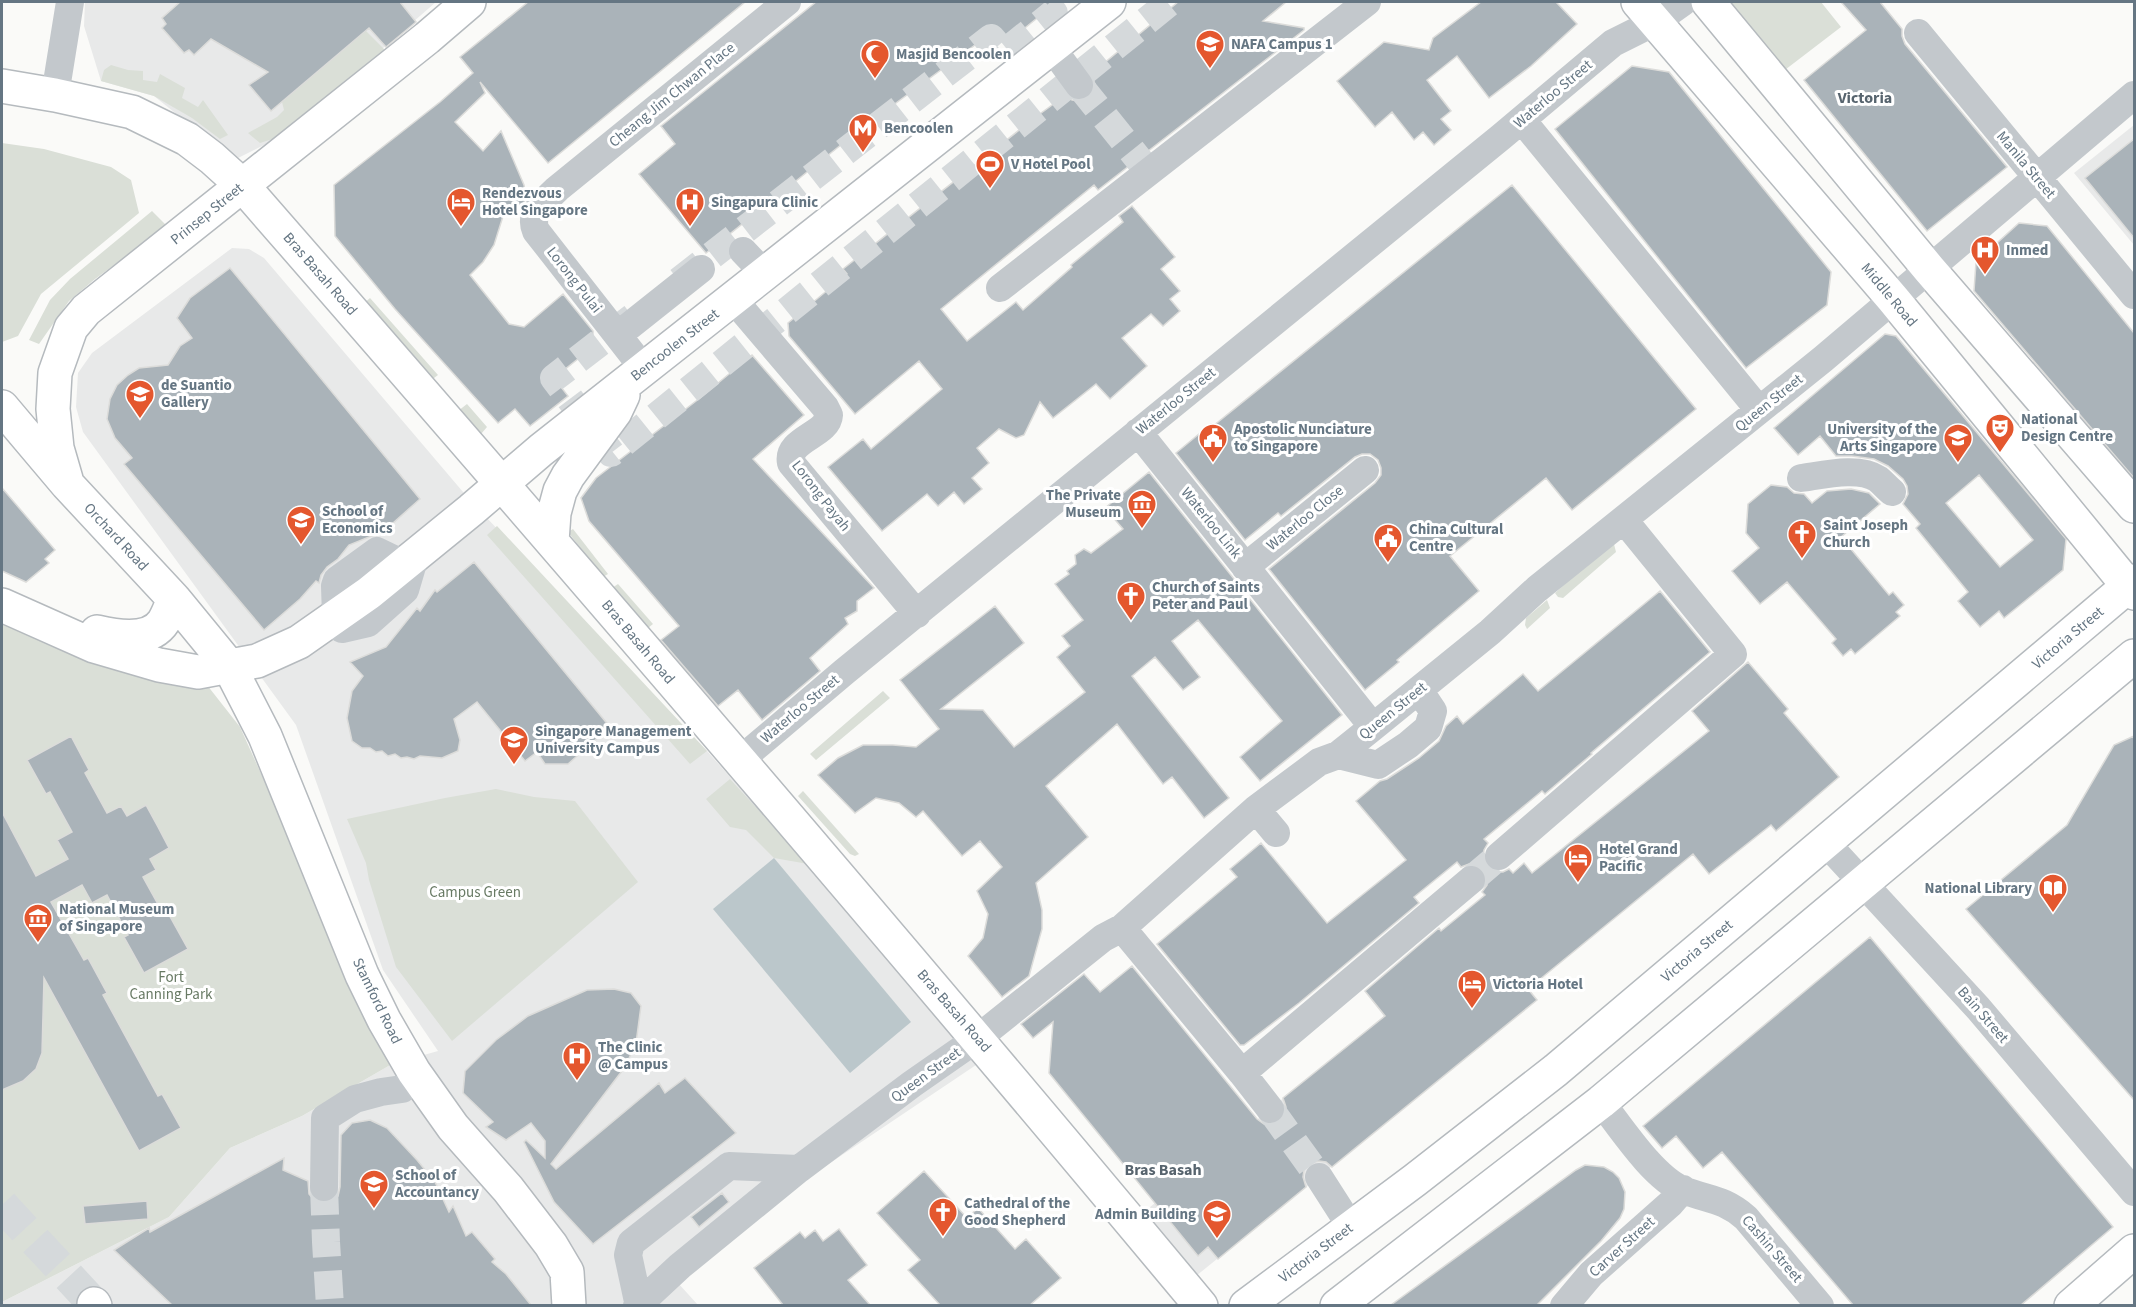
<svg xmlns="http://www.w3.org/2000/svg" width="2136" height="1307" viewBox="0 0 2136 1307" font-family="'Source Sans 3',sans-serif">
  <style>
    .built { fill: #e8e9e9 }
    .green { fill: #dadfd7 }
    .water { fill: #bbc7cb }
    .building { fill: #aab3b9; stroke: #dcdcda; stroke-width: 1.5; fill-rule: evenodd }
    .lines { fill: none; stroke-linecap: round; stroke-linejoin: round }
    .minor-tunnel { stroke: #d5d9db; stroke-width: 28; stroke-dasharray: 28 14; stroke-linecap: butt }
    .major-tunnel { stroke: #d5d9db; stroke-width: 33; stroke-dasharray: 33 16; stroke-linecap: butt }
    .major-casing { stroke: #b5babe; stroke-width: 36 }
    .minor { stroke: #c3c8cc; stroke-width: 28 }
    .major { stroke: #fff; stroke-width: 33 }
    .labels { text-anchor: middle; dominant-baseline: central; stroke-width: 6; stroke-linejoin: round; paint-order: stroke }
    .poi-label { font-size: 15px; font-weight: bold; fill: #657683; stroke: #fff; text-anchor: start }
    .street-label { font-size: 15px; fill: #657683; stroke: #fff }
    .park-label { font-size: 15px; fill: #687a64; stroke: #fff }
    .neighbourhood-label { font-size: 16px; font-weight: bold; fill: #57646e; stroke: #fff }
  </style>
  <rect width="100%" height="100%" fill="#fafaf8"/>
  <path class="built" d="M85,2h351l-154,134 -48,24 -80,-64 -53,-15 -17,-55z
    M2134,125v120l-60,-72z
    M232,248l17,1 15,9 205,241 238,252 421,474 256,-209 -18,-24 38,-32 73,89 -307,248 -194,-232 -308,207 30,33 -696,1v-4l167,-85 61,-69 72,-32 90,-52 46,-13 -55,-81 -87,-245 -213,-293 -7,-25 2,-34 14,-20z"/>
  <path class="green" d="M1698,2h123l20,25 -77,59z
    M365,30l21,21 -104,85 -22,7 -12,-10 29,-16 7,-7 -2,-8z
    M111,65l17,5 15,1v9l14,2 3,-8 25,14 -3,10 16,9 5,-7 25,35 -8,4 -28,-21 -38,-22 -53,-15 3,-11z
    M2,143l42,6 67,18 20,13 8,33 -98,81 -23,42 -16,6z
    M152,211l15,15 -72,53 -26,22 -30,43 -10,-4 21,-40 20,-21z
    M370,298l68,77 -8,6 -68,-76z
    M467,404l20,23 -6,7 -23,-23z
    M497,526l210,225 -17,13 -203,-229z
    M573,529l35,45 -5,3 -35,-45z
    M1613,540l3,12 -53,46 -5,-1 -3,-4z
    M618,584l35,40 -5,4 -36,-40z
    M1547,600l3,8 -23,21 -2,-4 1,-7z
    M2,620l205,65 33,42 152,337 -90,52 -72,32 -61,69 -167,85z
    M883,691l7,7 -74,62 -6,-6z
    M730,779l78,85 -34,-6 -28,-28 -16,-3 -24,-28z
    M496,789l38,8 41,4 63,81 -186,159 -56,-74 -27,-87 -3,-17 -19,-44 98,-21z
    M803,791l56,63 -4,2 -5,-2 -52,-58z"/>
  <path class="water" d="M774,858l137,164 -61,51 -137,-164z"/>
  <path class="building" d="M180,2h220l16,20 -30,25 -17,-19 -98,83 -22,-26 19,-13 -57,-33 -17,16 -5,-5 -5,3 -22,-25 4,-4 -4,-6z
    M528,2h217l-197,161 -68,-81 5,11 -30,29 28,29 18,-20 23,54 2,13 -7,15h-15l-10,32 -11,17 -13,13 39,49 15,3 39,-33 30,37v16l-39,31 14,18 -38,30 -15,-17 -17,14 -103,-114 -60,-73 -1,-51 106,-83 33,-29 -13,-16z
    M816,2h241l-52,42 -11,-13 -132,97 -156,125 -67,-79 36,-30 -14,-18z
    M1178,2h108l-23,19 41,7v2l-206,160 -4,-5 -153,124 26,32 49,-39 7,8 49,-43 -1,-2 52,-43 -4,-6 13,-10 43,51 -14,12 19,22 -10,8 10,12 -17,15 -12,-12 -29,24 25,28 -37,33 -14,-15 -43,34 -13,-16 -16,33 -8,3 -17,-9 -22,19 12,15 -17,15 10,11 -18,15 -10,-12 -16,14 -11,-12 -45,37 -54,-64 35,-28 8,10 71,-60 -23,-28 -64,53 -66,-78 -1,-13 59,-49 -4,-5 194,-153 29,-21 6,5 8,1 9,-3 5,-6 1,-8 -4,-10z
    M1481,2h75l21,22 -46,42 -42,32 -32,-42 -30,24 24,31 -10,8 10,11 -17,15 -11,-13 -9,8 -22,-28 -17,15 -38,-46 47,-39 45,8 4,-12z
    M1841,2h39l22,27v7l3,8 102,123 -80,64 -123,-151 62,-50z
    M1632,66l37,6 162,200 -4,33 -81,63 -191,-239z
    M2134,139v99l-49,-60z
    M1512,185l184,224 -124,101 -26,-32 -96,78 29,35 -82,69 2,2 -34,28 -96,-121 106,-86 6,-8v-7l-3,-8 -8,-6h-8l-7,3 -74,59 -3,-3 -33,27 -69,-87 35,-29 2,2z
    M2019,223l28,3 87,107v145l-160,-187 2,-29z
    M230,268l190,231 -36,32 -35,14 -11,14 -11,8 -6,8 -2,8 -3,-2 -16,18 -36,31 -140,-166 8,-6 -17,-20 -8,-19 3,-20 7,-14 11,-10 11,-7 29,-3 12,-19 12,-8 -15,-20 13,-20z
    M1885,334l11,2 170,203 -3,31 -59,48 -5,-7 -19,16 -22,-26 10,-9 -52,-64 4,-4 -17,-20 5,-10 -1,-8 -4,-7 -15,-13 -14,-7 -22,-3h-16l-16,-20 -22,19 -24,-27zM1979,475l54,65 -33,27 -54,-64z
    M752,355l52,60 -51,44 121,129 -17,13v10l-12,7 3,6 -38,34 10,13 -58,49 -24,-30 -20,16 -57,-66 18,-14 -90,-105 -8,-23 15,-20 104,-80z
    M1149,472l193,243 -82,66 -20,-24 42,-36 -84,-101 -26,21 28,36 -17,13 -28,-33 -23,19 97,122 -25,20 -32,-41 -9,7 -46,-60 -71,62 42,51 -52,46 6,27v19l-13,47 -27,21 -34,-41 15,-18 5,-24 -11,-23 25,-24 -22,-26 -18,15 -39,-45 -7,6 -17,-14 -23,-5 -21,15 -37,-38 20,-17 25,-13h30l23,2 23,-18 -39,-49 95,-74 29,37 -83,66 42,1 31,37 71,-55 -28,-35 13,-11 -8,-10 21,-16 -28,-36 14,-10 -2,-3 9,-7 -1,-9 9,-6 7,4 32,-24 -18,-21z
    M1771,485l16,2 7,6 10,1 8,9 15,-12 24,-2 18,4 11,11 -39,33 48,58 4,-3 11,13 -8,7 4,4 -45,38 -4,-5 -8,7 -11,-13 4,-4 -49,-57 -27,22 -28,-33 27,-23 -13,-15 2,-29z
    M2,488l53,62 -10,9 4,4 -23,19 -24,-11z
    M474,562l136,165 -42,37h-23l-8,-12 -12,9 -48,-59 -23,17 6,21 -2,11 -16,7 -22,-2 -6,3 -7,-2 -6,1 -6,-4 -7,2 -6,-5 -6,1 -6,-4h-8l-10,-7 -5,-23 5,-27 11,-15 -13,-14 36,-15 31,-39 3,3 15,-21 2,2z
    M1660,591l50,61 -119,101 1,1 -47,40 -3,-3 -58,48 4,4 -4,7 -1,9 4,8 7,5h9l6,-3 4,4 11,-10 8,10 177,-142 -17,-20 56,-49 40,47 -4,4 55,64 -63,54 -5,-6 -62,49 -16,-20 -165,135 9,11 -205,167 -6,-5 -7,-1 -9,2 -6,7 -1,7 3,10 -88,72 -10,-12 -10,9 -149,-183 4,-51 -20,16 -12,-14 63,-50 16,18 32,-26 125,153 7,5 9,1 7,-3 5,-6 1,-9 -3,-9 102,-82 -20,-25 74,-63 2,3 44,-36 -3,-3 5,-7v-7l-3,-8 -8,-6h-7l-8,3 -4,-5 -43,35 5,6 -120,100 -55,42h-4l-83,-101 80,-67 -7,-8 31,-26 66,80 79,-63 -50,-59 24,-20 7,-2 32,-21 20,-17 7,-15 11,-10 6,8 60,-50 15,17z
    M71,736l18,34 -4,3 22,40 14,-7 6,10 19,-11 12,22 11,21 -19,11 6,11 -13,7 21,38 4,-2 20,36 -44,24 -20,-36 4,-2 -21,-40 -15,8 -10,-18 -31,17 33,58 4,-2 19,35 -4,2 55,101 4,-2 19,34 -42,23 -95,-173 -2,75 -6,16 -13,12 -21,9v-278l34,64 32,-17 -11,-19 15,-8 -22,-40 -4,2 -19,-34z
    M2134,736v364l-168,-191 101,-84 47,-80z
    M1870,937l243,290 -92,78h-168l-131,-153 -19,16 -27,-32 -14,12 -19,-22z
    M614,989l17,4 10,13 -5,37 -11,24 -74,97 5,5 103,-86 6,10 20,-15 51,55 -143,111 -39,-42 -30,-60 2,-2 19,18v-17l-14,-18 -25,17 -20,-13 7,-5 -30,-29 2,-22 31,-31 32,-24 59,-26z
    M370,1120l17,8 30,32 18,22 14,30 4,-6 13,30 6,-4 23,27 -3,3 14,12 25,31h-359l-58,-55 35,-22 1,4 134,-74 -1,12 25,11 1,13 6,7 8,2 9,-1 6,-6 2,-9 1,-52 11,-12z
    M1585,1165l19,2 9,5 6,6 6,14 -1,17 -4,9 -19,23 -64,64h-146l185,-135z
    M924,1171l43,47 11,-10 37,41 11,-10 35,39 -31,27h-90l-32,-35 12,-10 -43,-47z
    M722,1193l7,9 -30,25 -8,-10z
    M147,1201l1,18 -63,5 -2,-18z
    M839,1229l28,36 -19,15 22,25h-87l-29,-37 46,-36 5,6 10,-8 8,11z"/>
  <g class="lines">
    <path class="minor-tunnel" d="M1079,85l65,81
      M679,281l312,-243 13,15 50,-40 -9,-11
      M633,317l-79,61 57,75 559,-451
      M1471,880l28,-24
      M1270,1109l49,68
      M324,1187l2,55 4,64"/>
    <path class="major-tunnel" d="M2,1205l92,99"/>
    <g class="major-casing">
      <path id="major" d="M1638,2l255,297 241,294
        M1708,2l221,267 205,237
        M2,86l53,9 77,17 55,27 25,19 31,28c323,370 643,742 958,1120
        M2,407l65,77 107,115 55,67 36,70 97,239 22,45 30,52 39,55 55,62 43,56 16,27 2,34
        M66,479l-9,-31 -4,-39 2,-36 16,-45 15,-18 341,-272 42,-36
        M552,541l2,-28 6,-22 8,-15 47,-64 8,-17
        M2,605l92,41 65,19 39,7 59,-11 42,-19 70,-49 102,-83 70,-60 568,-448
        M97,632c21,5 53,11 67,-11 4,-7 7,-15 10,-22
        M94,1304l1,2
        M1246,1306l169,-126 141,-110 578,-489
        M1337,1306l264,-204 533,-446
        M2071,1306l63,-55"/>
    </g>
    <path class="minor" d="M1918,33l216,262
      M1052,48l27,37
      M55,95l15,-93
      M1522,120l237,290
      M743,251l22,23
      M1000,288l367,-286
      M733,299l92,108 4,8c-1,20 -43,24 -38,48l126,151
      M628,327l73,-58
      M644,369l-108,-138c-8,-18 9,-30 21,-42l230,-187
      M1138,432l235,295
      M1801,478c22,-3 58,-12 77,1 5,4 9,9 14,13
      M1245,567l120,-97
      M336,616l-1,-30 2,-6 40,-29 27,13
      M329,621l13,8 26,-6 37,-33 10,-34
      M1338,755l40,10 30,-20 20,-17 5,-17 -14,-21
      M739,761l105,-89 657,-535 112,-94 42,-21 28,-20
      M1256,809l20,24
      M1826,843l152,165 156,184
      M1499,856l234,-202 -109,-134
      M1122,928l120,145 28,36
      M1242,1073l229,-193
      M1601,1102c21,27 52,75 82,88 25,10 40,8 63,28l74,88
      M1319,1177l32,50
      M324,1187l1,-69 30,-19 26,-7 21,-3
      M637,1306l43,-40 119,-97 113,-85 66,-46 125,-100 19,-10 134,-119 63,-47 19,-7 35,-28 117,-95 47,-43 286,-230 311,-264
      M639,1306l-11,-51 3,-12 98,-77 70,3
      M1564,1306l27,-32 79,-70 13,-15"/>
    <use href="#major" class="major"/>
  </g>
  <defs>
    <g id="university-pin" transform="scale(1.5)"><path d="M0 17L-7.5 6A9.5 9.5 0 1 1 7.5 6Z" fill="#e4572e" stroke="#fff"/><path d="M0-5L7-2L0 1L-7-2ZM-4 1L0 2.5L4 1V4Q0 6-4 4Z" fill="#fff"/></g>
    <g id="mosque-pin" transform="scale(1.5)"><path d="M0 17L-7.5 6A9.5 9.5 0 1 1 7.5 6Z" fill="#e4572e" stroke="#fff"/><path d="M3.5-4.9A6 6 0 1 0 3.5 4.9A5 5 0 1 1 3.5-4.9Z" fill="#fff"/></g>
    <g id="metro-pin" transform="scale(1.5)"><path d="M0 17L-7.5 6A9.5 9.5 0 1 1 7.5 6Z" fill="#e4572e" stroke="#fff"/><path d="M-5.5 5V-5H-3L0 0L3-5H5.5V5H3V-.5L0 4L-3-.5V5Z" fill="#fff"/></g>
    <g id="stadium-pin" transform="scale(1.5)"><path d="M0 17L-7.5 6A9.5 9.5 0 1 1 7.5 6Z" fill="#e4572e" stroke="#fff"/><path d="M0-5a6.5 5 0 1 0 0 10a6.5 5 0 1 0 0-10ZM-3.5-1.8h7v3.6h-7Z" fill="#fff"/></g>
    <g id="hotel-pin" transform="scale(1.5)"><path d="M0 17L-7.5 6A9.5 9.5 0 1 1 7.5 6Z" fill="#e4572e" stroke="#fff"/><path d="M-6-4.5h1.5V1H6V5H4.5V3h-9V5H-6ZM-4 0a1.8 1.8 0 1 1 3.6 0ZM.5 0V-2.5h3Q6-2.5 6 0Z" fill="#fff"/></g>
    <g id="hospital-pin" transform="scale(1.5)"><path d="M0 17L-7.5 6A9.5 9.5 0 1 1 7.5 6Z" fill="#e4572e" stroke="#fff"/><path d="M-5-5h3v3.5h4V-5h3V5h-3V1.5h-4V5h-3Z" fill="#fff"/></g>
    <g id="theatre-pin" transform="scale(1.5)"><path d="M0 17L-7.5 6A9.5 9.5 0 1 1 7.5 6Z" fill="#e4572e" stroke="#fff"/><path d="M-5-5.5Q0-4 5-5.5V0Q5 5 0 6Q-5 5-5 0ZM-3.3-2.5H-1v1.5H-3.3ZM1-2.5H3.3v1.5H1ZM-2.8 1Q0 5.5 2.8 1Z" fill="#fff"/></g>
    <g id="civic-pin" transform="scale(1.5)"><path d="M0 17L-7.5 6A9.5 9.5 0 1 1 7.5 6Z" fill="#e4572e" stroke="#fff"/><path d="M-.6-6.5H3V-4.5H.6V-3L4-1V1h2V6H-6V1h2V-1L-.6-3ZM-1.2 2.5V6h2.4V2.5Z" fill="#fff"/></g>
    <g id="museum-pin" transform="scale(1.5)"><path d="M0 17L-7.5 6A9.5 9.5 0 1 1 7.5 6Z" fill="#e4572e" stroke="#fff"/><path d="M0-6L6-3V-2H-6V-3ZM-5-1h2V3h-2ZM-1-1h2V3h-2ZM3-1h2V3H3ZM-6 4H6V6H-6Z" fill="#fff"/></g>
    <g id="church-pin" transform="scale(1.5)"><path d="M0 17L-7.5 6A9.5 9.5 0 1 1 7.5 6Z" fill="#e4572e" stroke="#fff"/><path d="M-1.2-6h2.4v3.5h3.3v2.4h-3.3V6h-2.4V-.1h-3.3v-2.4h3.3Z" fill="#fff"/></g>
    <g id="library-pin" transform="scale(1.5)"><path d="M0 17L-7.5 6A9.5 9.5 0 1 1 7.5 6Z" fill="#e4572e" stroke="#fff"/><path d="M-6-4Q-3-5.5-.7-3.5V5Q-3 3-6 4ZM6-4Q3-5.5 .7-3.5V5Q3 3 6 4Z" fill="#fff"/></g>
  </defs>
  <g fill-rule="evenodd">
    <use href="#university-pin" x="1210" y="44"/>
    <use href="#mosque-pin" x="875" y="54"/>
    <use href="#metro-pin" x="863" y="128"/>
    <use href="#stadium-pin" x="990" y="164"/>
    <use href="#hotel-pin" x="461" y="202"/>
    <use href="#hospital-pin" x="690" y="202"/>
    <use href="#hospital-pin" x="1985" y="250"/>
    <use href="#university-pin" x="140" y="394"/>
    <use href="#theatre-pin" x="2000" y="428"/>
    <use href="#civic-pin" x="1213" y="438"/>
    <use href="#university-pin" x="1958" y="438"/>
    <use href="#museum-pin" x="1142" y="504"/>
    <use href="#university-pin" x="301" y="520"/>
    <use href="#church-pin" x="1802" y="534"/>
    <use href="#civic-pin" x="1388" y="538"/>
    <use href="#church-pin" x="1131" y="596"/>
    <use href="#university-pin" x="514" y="740"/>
    <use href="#hotel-pin" x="1578" y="858"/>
    <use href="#library-pin" x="2053" y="888"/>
    <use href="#museum-pin" x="38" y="918"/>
    <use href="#hotel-pin" x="1472" y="984"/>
    <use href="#hospital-pin" x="577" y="1056"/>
    <use href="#university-pin" x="374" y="1184"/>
    <use href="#church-pin" x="943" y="1212"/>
    <use href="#university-pin" x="1217" y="1214"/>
  </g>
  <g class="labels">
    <g class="poi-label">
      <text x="1231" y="44">NAFA Campus 1</text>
      <text x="896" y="54">Masjid Bencoolen</text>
      <text x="884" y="128">Bencoolen</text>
      <text x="1011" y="164">V Hotel Pool</text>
      <text x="482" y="193">Rendezvous<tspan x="482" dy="17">Hotel Singapore</tspan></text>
      <text x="711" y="202">Singapura Clinic</text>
      <text x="2006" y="250">Inmed</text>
      <text x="161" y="385">de Suantio<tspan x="161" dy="17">Gallery</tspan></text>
      <text x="2021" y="419">National<tspan x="2021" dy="17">Design Centre</tspan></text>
      <text x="1234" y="429">Apostolic Nunciature<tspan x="1234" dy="17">to Singapore</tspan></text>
      <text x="1937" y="429" text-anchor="end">University of the<tspan x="1937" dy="17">Arts Singapore</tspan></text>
      <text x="1121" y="495" text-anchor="end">The Private<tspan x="1121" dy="17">Museum</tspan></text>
      <text x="322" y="511">School of<tspan x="322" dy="17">Economics</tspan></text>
      <text x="1823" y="525">Saint Joseph<tspan x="1823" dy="17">Church</tspan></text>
      <text x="1409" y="529">China Cultural<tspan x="1409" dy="17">Centre</tspan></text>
      <text x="1152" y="587">Church of Saints<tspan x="1152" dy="17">Peter and Paul</tspan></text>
      <text x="535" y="731">Singapore Management<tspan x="535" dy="17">University Campus</tspan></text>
      <text x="1599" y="849">Hotel Grand<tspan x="1599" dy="17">Pacific</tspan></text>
      <text x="2032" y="888" text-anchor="end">National Library</text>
      <text x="59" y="909">National Museum<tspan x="59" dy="17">of Singapore</tspan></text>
      <text x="1493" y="984">Victoria Hotel</text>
      <text x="598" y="1047">The Clinic<tspan x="598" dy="17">@ Campus</tspan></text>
      <text x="395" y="1175">School of<tspan x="395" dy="17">Accountancy</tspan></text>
      <text x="964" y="1203">Cathedral of the<tspan x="964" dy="17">Good Shepherd</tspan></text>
      <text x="1196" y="1214" text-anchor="end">Admin Building</text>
    </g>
    <g class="street-label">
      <text transform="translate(1553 94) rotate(-40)">Waterloo Street</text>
      <text transform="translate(672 95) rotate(-39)">Cheang Jim Chwan Place</text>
      <text transform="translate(2026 165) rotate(50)">Manila Street</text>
      <text transform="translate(207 214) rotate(-39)">Prinsep Street</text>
      <text transform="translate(320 274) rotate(49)">Bras Basah Road</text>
      <text transform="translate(574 280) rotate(52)">Lorong Pulai</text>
      <text transform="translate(1889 295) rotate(50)">Middle Road</text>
      <text transform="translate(675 345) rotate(-38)">Bencoolen Street</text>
      <text transform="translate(1176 401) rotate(-39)">Waterloo Street</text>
      <text transform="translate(1769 403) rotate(-39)">Queen Street</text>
      <text transform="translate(821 496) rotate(52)">Lorong Payah</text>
      <text transform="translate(1305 518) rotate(-39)">Waterloo Close</text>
      <text transform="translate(1211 523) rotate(51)">Waterloo Link</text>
      <text transform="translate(116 537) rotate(47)">Orchard Road</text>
      <text transform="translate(2068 638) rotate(-40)">Victoria Street</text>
      <text transform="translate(638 642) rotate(50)">Bras Basah Road</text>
      <text transform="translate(800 709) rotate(-40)">Waterloo Street</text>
      <text transform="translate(1393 711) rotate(-39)">Queen Street</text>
      <text transform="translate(1697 951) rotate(-40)">Victoria Street</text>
      <text transform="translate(377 1001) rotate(64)">Stamford Road</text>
      <text transform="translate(954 1011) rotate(49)">Bras Basah Road</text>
      <text transform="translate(1983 1015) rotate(49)">Bain Street</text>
      <text transform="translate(926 1075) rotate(-36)">Queen Street</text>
      <text transform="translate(1622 1247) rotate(-42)">Carver Street</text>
      <text transform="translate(1772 1249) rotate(49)">Cashin Street</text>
      <text transform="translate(1316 1253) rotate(-37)">Victoria Street</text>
    </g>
    <g class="park-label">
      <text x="475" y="892">Campus Green</text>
      <text x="171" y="977">Fort<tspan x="171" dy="17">Canning Park</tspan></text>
    </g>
    <g class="neighbourhood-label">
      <text x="1865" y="98">Victoria</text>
      <text x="1163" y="1170">Bras Basah</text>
    </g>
  </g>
  <rect width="2136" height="1307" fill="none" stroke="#657683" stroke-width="6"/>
</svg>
